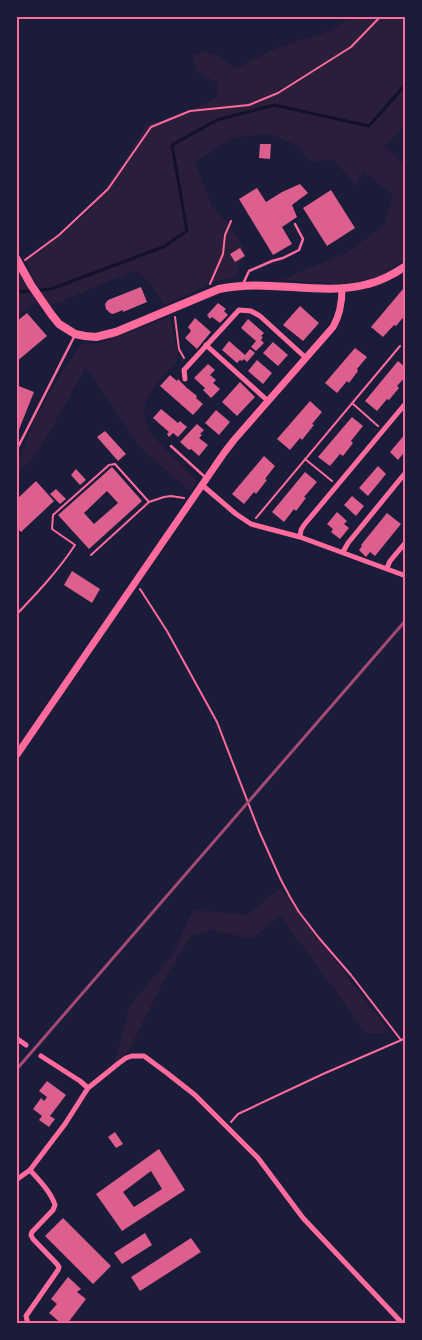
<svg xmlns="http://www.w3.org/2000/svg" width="422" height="1340" viewBox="0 0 422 1340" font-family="'Exo 2',sans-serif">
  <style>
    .green { fill: #2a1e3b }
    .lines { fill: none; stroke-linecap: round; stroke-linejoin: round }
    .stream { stroke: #12122b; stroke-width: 3 }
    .building { fill: #dd5f8e; fill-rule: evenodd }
    .path { stroke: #ff6b9d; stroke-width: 2 }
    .service { stroke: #ff6b9d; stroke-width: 2.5 }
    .minor { stroke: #ff6b9d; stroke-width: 5 }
    .tertiary { stroke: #ff6b9d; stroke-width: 7 }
    .secondary { stroke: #ff6b9d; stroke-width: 8 }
    .rail { stroke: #a44b75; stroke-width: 3 }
    .neatline { fill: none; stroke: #ff6b9d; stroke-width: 2 }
  </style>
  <rect width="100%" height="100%" fill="#1b1b3a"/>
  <path class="green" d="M349,16h57v109l-22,21 22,20v93l-25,17 -38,8 -61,-4 63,-27 39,-27 9,-31 -29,-23 -9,13 -22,-26 -23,3 -11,-16 -30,-12 -36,4 -38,24 17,44 19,21 14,22 -10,29 -18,3 -53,24 -10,-17 -18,-18 -86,36 -16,-25 -8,-21 17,-11 45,-37 34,-47 24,-40 25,-6 46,-21v-15l-20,-12 -5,-16c19,-8 29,3 45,13 15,-7 30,-16 45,-22 23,-8 51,-11 67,-30z
    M16,274h3l17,28 -20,13z
    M170,317l9,41c-19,23 -46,43 -29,75l47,48 -7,10 -49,-43 -55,-81 -46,82 -24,26v-15l5,-4 14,-38 22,-38 24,-36 20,-1z
    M280,888l110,145h-24l-86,-118 -28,24 -40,-9 -21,6 -26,42 -39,77 -12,9 16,-58 42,-51 21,-45 54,5z"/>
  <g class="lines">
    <path class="stream" d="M16,289l5,3 30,-3 112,-42 24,-16 -15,-86 45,-25 57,-15 95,21 37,-42"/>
  </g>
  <path class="building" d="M260,144h11l-1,15 -11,-1z
    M300,184l8,9 -16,12 5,12 -15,10 10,17 -19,11 -34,-56 18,-11 9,14 16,-10z
    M331,190l24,38 -28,18 -24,-38z
    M240,248l5,8 -10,6 -5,-8z
    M141,287l6,15 -24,10v-2l-10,4 -3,-1 -4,-4 -1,-5 3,-4z
    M403,289l3,3v18l-1,2 1,2 -10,12 -2,-1 -11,12 -12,-10z
    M218,303l8,6 -2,2 4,4 -8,8 -8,-6 -2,2 -3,-4z
    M300,306l19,17 -16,18 -20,-16z
    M27,313l20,23 -31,26v-40z
    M195,318l16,14 -14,17 -12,-11 6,-7 -3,-4z
    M248,319l16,14 -3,3 2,1 -2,3 3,3 -8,8 -5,-4 5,-6 -15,-13z
    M229,341l16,14 5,-6 5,4 -8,9 -3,-3 -2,2 -2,-1 -3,3 -15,-13z
    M273,342l15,13 -10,11 -15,-13z
    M355,348l12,9 -10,12 1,2 -9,12 -2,-2 -10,12 -12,-10z
    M257,360l15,13 -9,11 -15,-13z
    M398,361l8,7v8l-9,10 2,2 -10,12 -2,-1 -10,12 -12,-10z
    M208,364l7,6 -5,5 6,5 -3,3 7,6 -9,9 -8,-8 2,-2 -11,-10z
    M170,375l7,6 1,-2 9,9 10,8 -1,2 7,6 -10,11 -33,-29z
    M240,382l15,15 -18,19 -15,-14z
    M16,385l18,7 -18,45z
    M310,401l12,11 -10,12 2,1 -12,15 -2,-2 -10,12 -13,-11z
    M161,409l17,14 2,-2 7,6 -9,10 -5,-4 -4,4 -2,-3 2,-2 -16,-14z
    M216,410l14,12 -11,13 -14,-12z
    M352,417l11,9 -12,15 2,2 -10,13 -3,-2 -10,12 -12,-9z
    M197,424l7,6 -4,4 2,1 -3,3 9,7 -9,11 -8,-7 -2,1 -9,-8z
    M105,431l21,23 -8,7 -21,-24z
    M406,433v17l-8,10 -8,-8z
    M264,456l11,10 -10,13 2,1 -11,14 -2,-2 -10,12 -12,-10z
    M378,466l8,8 -18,22 -9,-8z
    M112,467l30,34 -53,48 -31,-34zM107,491l11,12 -24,21 -10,-11z
    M76,469l10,11 -6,5 -9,-10z
    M305,472l12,10 -13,15 2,1 -10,13 -2,-2 -10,13 -12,-10z
    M36,481l18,20 -33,31 -5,-5v-27z
    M56,489l10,10 -6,5 -10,-10z
    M352,496l12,10 -8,10 -12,-11z
    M337,512l10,9 -3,3 5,4 -9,11 -9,-7 2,-3 -6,-5z
    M387,513l14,11 -26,32 -5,-4 -4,5 -7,-7 3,-4 -1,-1z
    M72,571l28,18 -8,14 -28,-18z
    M47,1081l19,14 -16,21 5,3 -6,8 -10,-7 3,-4 -9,-7 8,-11 3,3 3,-4 -8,-6z
    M115,1132l8,12 -7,4 -8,-11z
    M159,1149l26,41 -63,41 -26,-37zM151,1171l11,18 -28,18 -11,-15z
    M63,1218l48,48 -18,18 -48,-48z
    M145,1233l7,12 -30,19 -8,-11z
    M191,1238l10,14 -61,39 -9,-14z
    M68,1277l13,12 -4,3 9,7 -19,25h-5l-13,-11 8,-9 -6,-5z"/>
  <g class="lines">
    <path class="path" d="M25,260l34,-25 49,-46 43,-62 39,-16 59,-6 29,-12 73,-46 30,-31
      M210,284l13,-30 2,-19 6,-14
      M175,317l4,32 5,9
      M352,403l26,23
      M305,459l27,22
      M256,518l144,-172
      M91,555l58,-53 15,-5 7,-1 13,2
      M140,589l27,42 50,91 42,109 21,47 10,19 9,15 20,26 32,37 50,65
      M16,615c21,-22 42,-44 59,-70l-23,-16 1,-14 56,-50 6,-1 34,38
      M231,1122l7,-8 85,-40 83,-36"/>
    <path class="service" d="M243,284l6,-13 23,-10 11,-3 16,-8 4,-11 -8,-15
      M171,446l34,31
      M16,451l59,-116"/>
    <path class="minor" d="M206,345l62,56
      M185,379l-1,-9 55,-60 12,1 9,5 46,42
      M202,485l34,29 15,10 49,13 106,39
      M300,537l1,-7 3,-5 102,-122
      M343,552l5,-9 58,-71
      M387,568l3,-7 16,-19
      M16,1038l10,7
      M88,1088l31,-25 7,-5 6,-2h12l23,17 28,22 63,63 45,60 100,106
      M16,1180l14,-10 35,-46 23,-36 -8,-7 -39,-25
      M28,1324l-2,-8 32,-46 1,-3 -2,-3 -24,-25 -2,-4 1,-3 21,-22 2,-5c-4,-13 -16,-25 -25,-35"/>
    <path class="tertiary" d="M16,756l208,-303 10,-13 99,-113c7,-12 9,-25 9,-38"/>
    <path class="secondary" d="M16,258l15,27 20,29 8,10 16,10 10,2 11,1 20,-5 103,-43c50,-11 101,8 149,-5 13,-3 26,-10 38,-18"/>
    <path class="rail" d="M16,1070l390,-450"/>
  </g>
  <rect width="422" height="1340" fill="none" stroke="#1b1b3a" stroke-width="35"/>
  <rect x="18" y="18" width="386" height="1304" class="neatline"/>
</svg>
